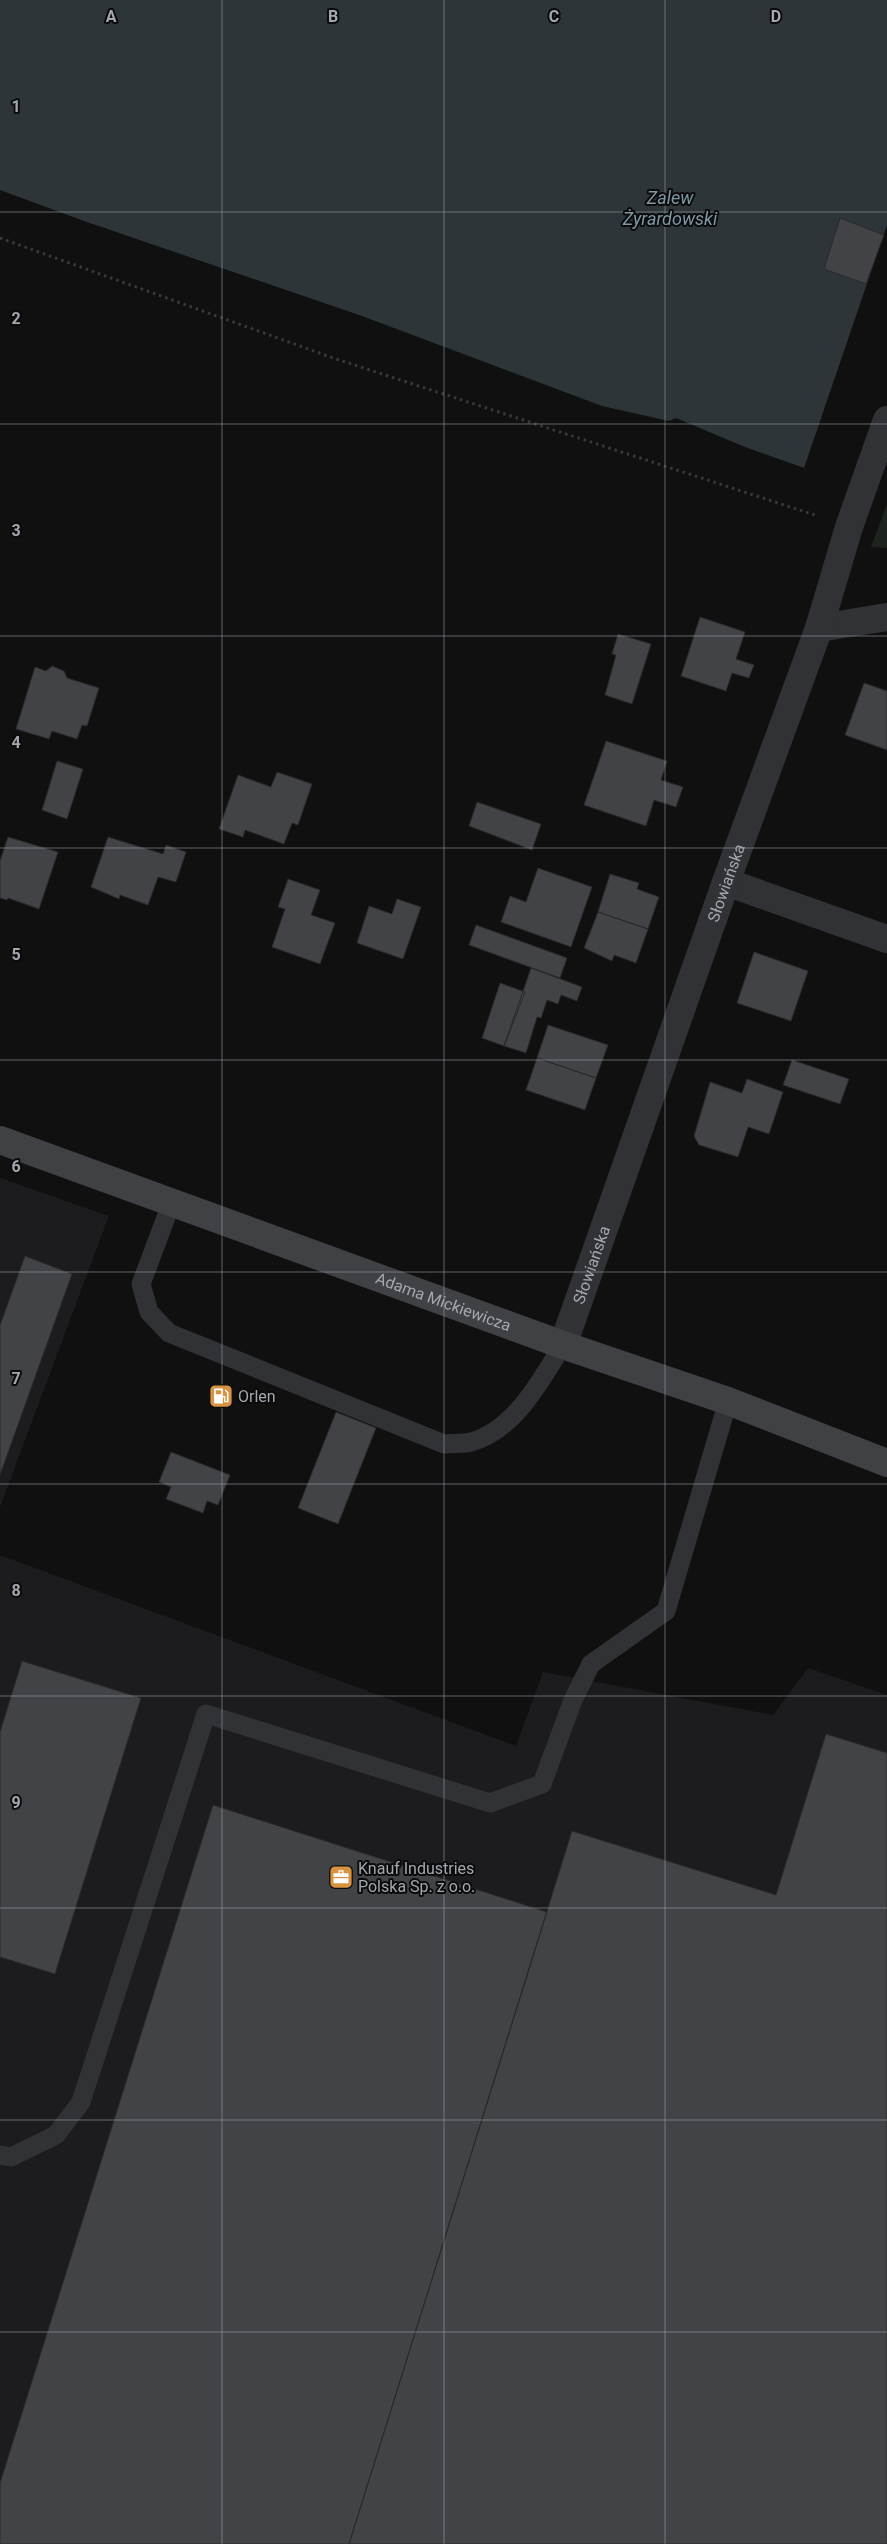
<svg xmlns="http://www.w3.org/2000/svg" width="887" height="2544" font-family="Roboto,sans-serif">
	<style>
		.built { fill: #1c1c1e }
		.green { fill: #1d231d }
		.water { fill: #2d3539 }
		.building { fill: #424346; stroke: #2a2a2c }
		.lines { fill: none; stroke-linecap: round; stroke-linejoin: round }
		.path { stroke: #37393c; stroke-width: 3; stroke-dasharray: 2.5 4; stroke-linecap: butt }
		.lane { stroke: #313235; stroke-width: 19 }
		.street { stroke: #313235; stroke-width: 28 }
		.secondary { stroke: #3f4145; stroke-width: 28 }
		.grid { fill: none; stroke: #a3a8b0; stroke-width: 1; stroke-opacity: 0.55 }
		.labels { text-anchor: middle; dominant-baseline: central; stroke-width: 4; stroke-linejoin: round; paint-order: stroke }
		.street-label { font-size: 16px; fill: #a3a8b0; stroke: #0b0b0c }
		.poi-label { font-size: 16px; fill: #a3a8b0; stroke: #0b0b0c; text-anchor: start }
		.water-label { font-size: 18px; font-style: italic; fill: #7d99a7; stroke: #0b0b0c }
		.grid-label { font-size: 16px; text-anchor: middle; font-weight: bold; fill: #a3a8b0; stroke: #0b0b0c; stroke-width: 4; stroke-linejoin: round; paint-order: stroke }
	</style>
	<rect width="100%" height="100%" fill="#101011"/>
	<path class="built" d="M0 1178 109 1216 0 1507Z
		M0 1555 516 1746 543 1672 773 1715 808 1668 887 1695V2544H0Z"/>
	<path class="green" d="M887 504V548L871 547Z"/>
	<path class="water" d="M0 0H887V225L804 468 745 447 676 418 669 421 602 406 362 316 84 221 0 190Z"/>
	<path class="building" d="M840 218 884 235 866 284 824 269Z
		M700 617 745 632 736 659 754 665 749 678 732 673 726 691 681 676Z
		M618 634 651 644 632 704 605 695 616 655 612 654Z
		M52 666 64 671 67 678 99 688 87 726 82 725 77 739 52 731 49 739 16 729 35 667 46 671Z
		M864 683 887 691V750L845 735Z
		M606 741 667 761 661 780 683 787 676 807 654 800 646 826 584 805Z
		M57 761 83 769 67 819 42 810Z
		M277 772 312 784 298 825 292 823 284 844 245 830 243 837 219 829 238 775 271 787Z
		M477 802 541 824 532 850 469 826Z
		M8 837 58 852 39 909 8 898 7 900 0 898V861Z
		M108 837 163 854 166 845 186 852 176 882 158 877 148 905 120 895 119 899 91 887Z
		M538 868 592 887 571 947 501 922 510 896 526 902Z
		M610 874 639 883 637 889 659 897 648 929 598 912Z
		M288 879 320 890 311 915 335 923 320 964 272 947 285 909 278 907Z
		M397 899 421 907 403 959 357 943 369 906 392 914Z
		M598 912 648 929 636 963 614 955 612 961 584 948Z
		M476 925 567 958 560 978 469 945Z
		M754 952 808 971 791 1021 737 1003Z
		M531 968 582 987 577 1001 561 995 558 1004 547 1000 541 1018 537 1017 526 1053 504 1046Z
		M500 983 525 992 504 1046 482 1038Z
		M548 1025 608 1045 596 1078 537 1058Z
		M537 1058 596 1078 585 1110 526 1090Z
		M792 1060 849 1079 840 1104 783 1085Z
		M747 1079 783 1092 769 1134 748 1127 738 1157 699 1145 694 1136 710 1082 742 1093Z
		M25 1256 72 1274 0 1475V1325Z
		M336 1412 376 1428 338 1524 298 1508Z
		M171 1452 230 1475 218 1505 207 1501 203 1513 166 1499 171 1487 159 1482Z
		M22 1661 141 1698 55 1974 0 1957V1732Z
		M826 1734 887 1753V2544H349L572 1831 776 1895Z
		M213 1805 547 1912 349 2544H0V2483Z"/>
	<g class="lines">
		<path class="path" d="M0 238 336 359 818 516"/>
		<path class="lane" d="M171 1204 141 1284 149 1312 169 1333 444 1444C452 1443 463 1444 471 1442 515 1430 540 1381 563 1345
			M0 2155 11 2157 56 2135 81 2102 206 1714 490 1803 542 1784 573 1700 591 1664 666 1611 728 1401"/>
		<g class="street">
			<path d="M819 628 887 617"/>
			<path d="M726 882 887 939"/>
			<path id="s1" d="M563 1345 726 882 819 628 849 527 887 420"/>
		</g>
		<path class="secondary" id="s2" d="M0 1140 563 1345 728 1401 887 1463"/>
	</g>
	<path class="grid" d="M222 0V2544M444 0V2544M665 0V2544M0 212H887M0 424H887M0 636H887M0 848H887M0 1060H887M0 1272H887M0 1484H887M0 1696H887M0 1908H887M0 2120H887M0 2332H887"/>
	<defs>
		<g id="fuel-square" transform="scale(1.25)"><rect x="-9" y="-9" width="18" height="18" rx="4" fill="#d89340" stroke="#0b0b0c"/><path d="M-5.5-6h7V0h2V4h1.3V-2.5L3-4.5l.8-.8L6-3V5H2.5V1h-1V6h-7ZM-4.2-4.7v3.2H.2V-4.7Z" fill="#fff"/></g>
		<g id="office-square" transform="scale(1.25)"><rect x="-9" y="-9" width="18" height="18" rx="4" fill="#d89340" stroke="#0b0b0c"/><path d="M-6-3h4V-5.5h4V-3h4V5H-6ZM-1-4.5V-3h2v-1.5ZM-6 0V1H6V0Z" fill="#fff"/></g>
	</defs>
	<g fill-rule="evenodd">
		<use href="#fuel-square" x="221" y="1396"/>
		<use href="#office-square" x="341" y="1877"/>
	</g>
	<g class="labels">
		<g class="street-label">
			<text stroke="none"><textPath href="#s1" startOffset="490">Słowiańska</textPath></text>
			<text stroke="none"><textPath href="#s1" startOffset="85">Słowiańska</textPath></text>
			<text stroke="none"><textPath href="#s2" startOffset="472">Adama Mickiewicza</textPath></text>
		</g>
		<g class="poi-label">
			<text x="238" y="1396">Orlen</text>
			<text x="358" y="1868">Knauf Industries<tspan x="358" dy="18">Polska Sp. z o.o.</tspan></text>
		</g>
		<g class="water-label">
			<text x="670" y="197">Zalew<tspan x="670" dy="21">Żyrardowski</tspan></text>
		</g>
	</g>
	<g class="grid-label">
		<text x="111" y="22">A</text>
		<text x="333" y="22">B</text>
		<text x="554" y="22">C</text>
		<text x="776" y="22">D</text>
		<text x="16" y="112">1</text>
		<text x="16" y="324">2</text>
		<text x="16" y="536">3</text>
		<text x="16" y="748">4</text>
		<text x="16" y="960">5</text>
		<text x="16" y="1172">6</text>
		<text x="16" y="1384">7</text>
		<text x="16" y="1596">8</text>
		<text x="16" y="1808">9</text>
	</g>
</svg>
